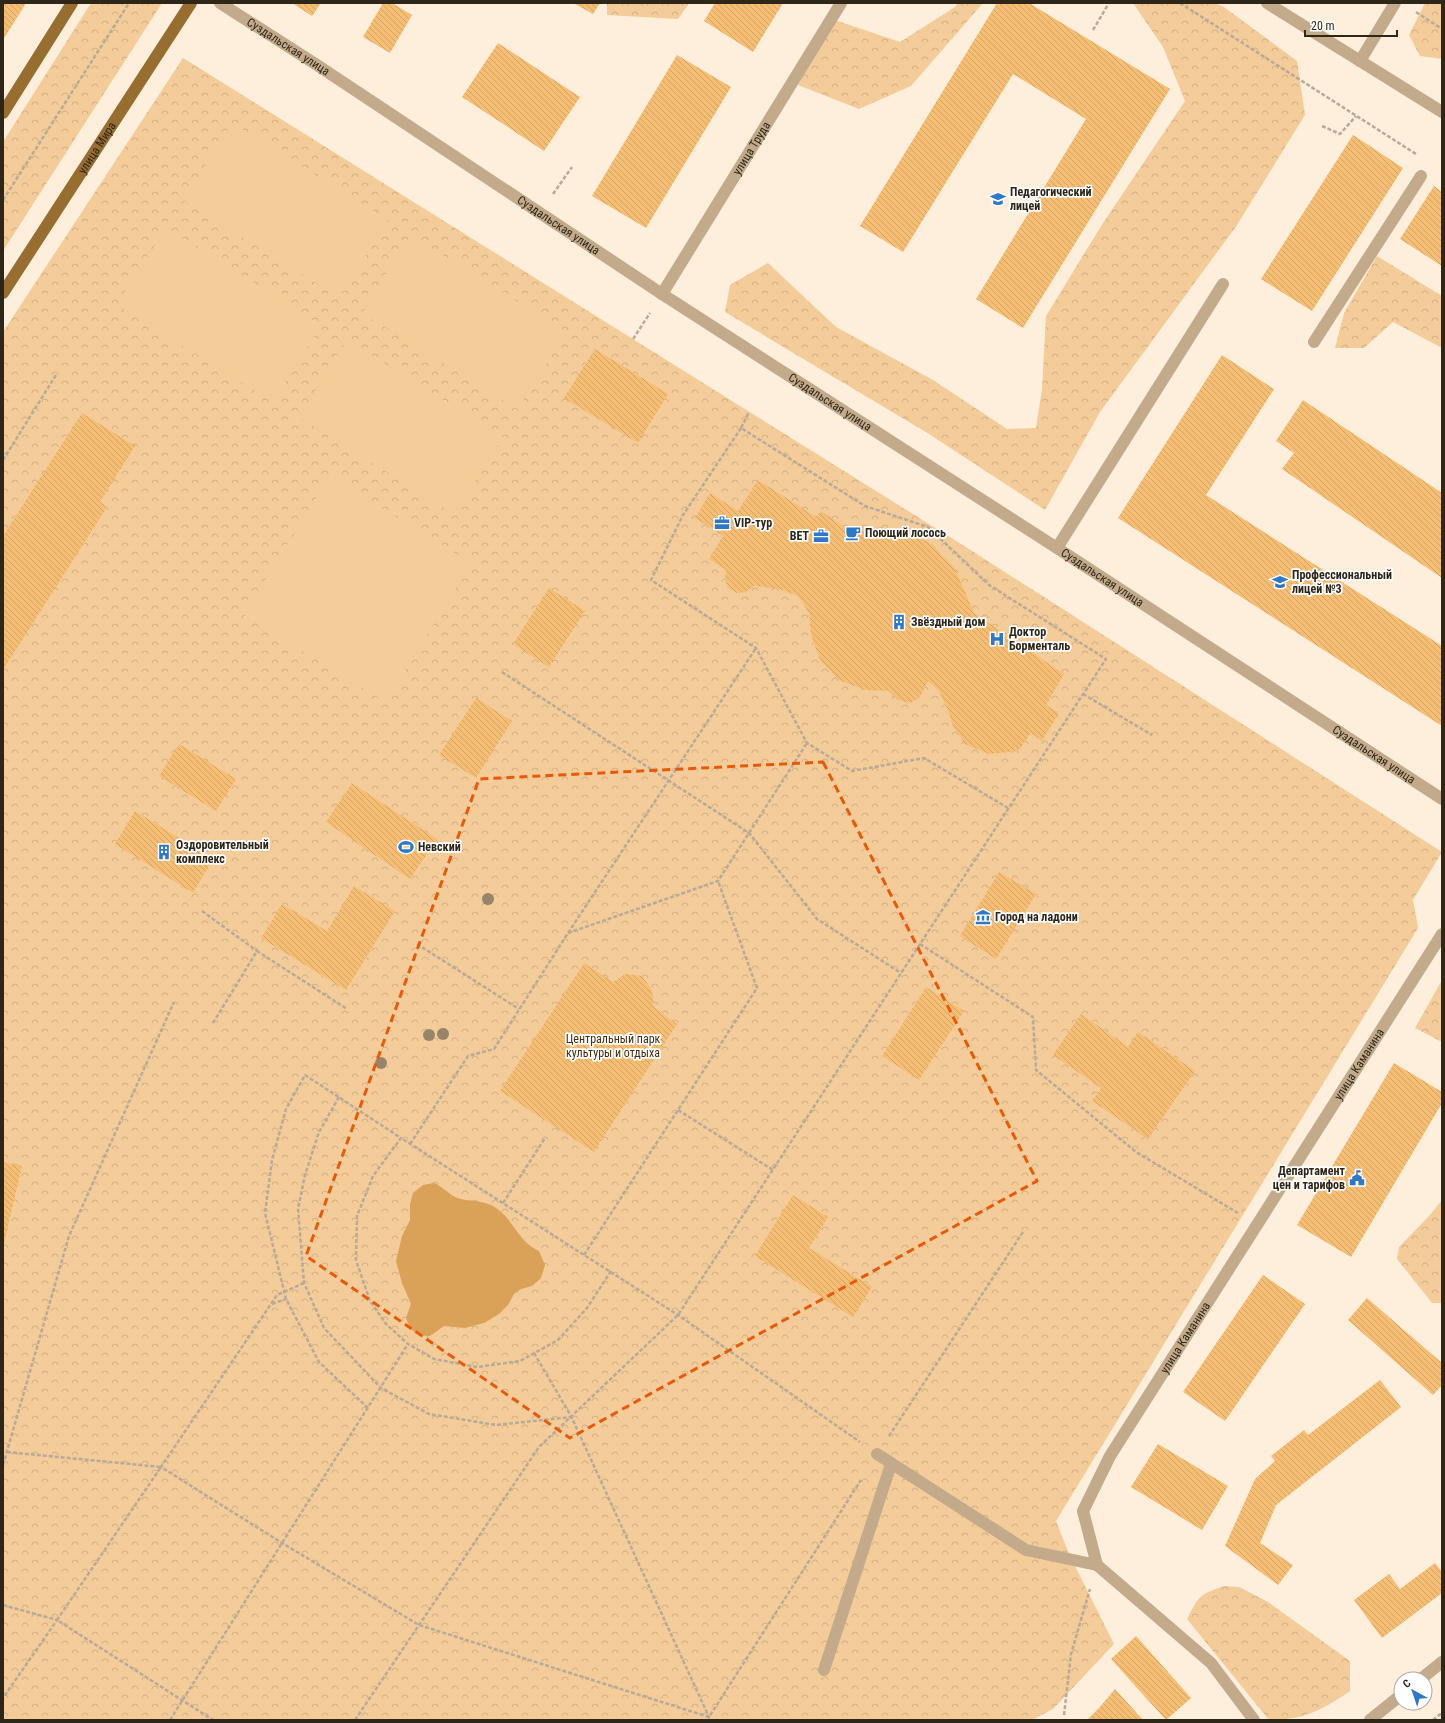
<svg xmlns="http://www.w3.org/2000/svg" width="1445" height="1723" font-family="'Roboto Condensed',sans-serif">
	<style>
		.forest { fill: url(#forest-crowns) }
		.pitch { fill: #f4cc99 }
		.water { fill: #d9a258 }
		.building { fill: url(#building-back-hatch) }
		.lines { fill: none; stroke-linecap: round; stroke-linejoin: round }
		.path { stroke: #b8aa9a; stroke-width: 2.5; stroke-dasharray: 4 2; stroke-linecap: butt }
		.service { stroke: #c2aa8b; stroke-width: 12 }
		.minor { stroke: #c2aa8b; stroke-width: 12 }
		.primary { stroke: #986d30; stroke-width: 12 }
		.tree { fill: #97846a }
		.marked { fill: none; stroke: #e8590c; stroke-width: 3; stroke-dasharray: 8 5; stroke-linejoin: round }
		.labels { text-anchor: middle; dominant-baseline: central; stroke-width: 3.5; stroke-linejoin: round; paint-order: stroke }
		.street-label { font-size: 12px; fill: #2f261a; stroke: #fff }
		.poi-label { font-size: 12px; font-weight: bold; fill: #2f261a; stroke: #fff; text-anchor: start }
		.park-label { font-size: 12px; fill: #432d0c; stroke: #fff }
	</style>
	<defs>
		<pattern id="forest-crowns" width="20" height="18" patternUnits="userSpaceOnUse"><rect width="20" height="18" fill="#f4cc99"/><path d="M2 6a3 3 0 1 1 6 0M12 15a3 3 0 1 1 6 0" fill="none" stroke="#d2af83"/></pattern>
		<pattern id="building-back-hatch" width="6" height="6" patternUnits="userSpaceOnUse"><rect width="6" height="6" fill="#f6be74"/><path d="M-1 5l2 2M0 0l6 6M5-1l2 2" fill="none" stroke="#d3a364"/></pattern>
	</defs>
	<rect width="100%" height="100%" fill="#feeedc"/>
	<path class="forest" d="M91 3H162L3 251V142Z
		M607 3H689L678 19 607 15Z
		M958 3H983L911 86 859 109 798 85 832 19 900 42 955 7Z
		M1133 3H1215L1224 7 1297 61 1305 115 1237 225 1100 412 1045 510 929 434 725 312 730 285 768 263 836 327 933 380 1007 429 1036 428 1042 389 1046 316 1103 223 1185 101 1163 47Z
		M1425 3H1442V59L1420 56 1409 35Z
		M183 58 969 549 1442 852 1413 900 1418 928 1056 1521 1069 1554 1114 1644 1053 1709 1032 1720H3V332Z
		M1377 256 1442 296V348L1393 322 1364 348H1335L1344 313Z
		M1442 980V1042L1415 1028Z
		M1442 1200V1303H1432L1397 1259 1399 1247 1430 1215Z
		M1224 1586 1239 1587 1268 1602 1350 1661V1691C1322 1710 1304 1720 1269 1720L1187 1619C1199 1596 1198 1595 1224 1586Z"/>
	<path class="pitch" d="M232 123 388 220 339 297 184 201Z
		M166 228 321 325 273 402 117 305Z
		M411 235 566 332 518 409 362 313Z
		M347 340 503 437 454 514 299 417Z
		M330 476 471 563 386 702 244 615Z"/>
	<path class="water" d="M434 1183C442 1186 447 1193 455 1197 469 1203 484 1198 499 1210 514 1222 520 1243 539 1251L545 1265 541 1278 532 1286 521 1289 514 1294 508 1305 499 1314 484 1323 465 1328 444 1326 430 1336C415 1335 411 1332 406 1318L411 1304 402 1283 396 1261 402 1236 410 1220V1204L413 1193 423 1185Z"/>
	<path class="building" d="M3 3H26L3 40Z
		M292 3H321L312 16Z
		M383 3H392L412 15 390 53 363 37Z
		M573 3H600L593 14Z
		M715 3H783L753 52 704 21Z
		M997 3H1029L1170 89 1023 328 976 299 1086 119 1013 74 903 252 860 226Z
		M498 43 580 97 544 151 462 97Z
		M677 55 731 87 646 228 592 196Z
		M1353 135 1403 168 1312 311 1261 279Z
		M1434 186 1442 192V266L1400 239Z
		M595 349 668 394 638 443 564 398Z
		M1222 355 1274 389 1206 495 1442 646V726L1118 518Z
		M1303 400 1442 493V578L1282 469 1294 453 1276 441Z
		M82 413 135 446 100 502 107 507 3 670V536Z
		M758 480 816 517 821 511 851 531 881 527 911 534 932 544 955 569 974 613 1064 674 1046 705 1059 713 1042 741 1031 733 1018 751 989 754 965 744 953 726 947 708 939 691 928 681 920 697 910 703 898 700 889 691 865 690 839 680 820 660 811 635 809 613 798 596 779 589 754 586 746 592 737 593 728 588 725 579 726 570 709 559 723 536 695 518 710 493 738 511Z
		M549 588 585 611 549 667 513 644Z
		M476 698 512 721 476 778 439 755Z
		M179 744 236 779 216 811 159 776Z
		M352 783 437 839 410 879 326 822Z
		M135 811 213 859 193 893 115 844Z
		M999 872 1036 894 996 959 960 936Z
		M354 886 395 911 346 990 261 938 282 904 327 931Z
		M584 963 613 982 626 974 642 976 652 990 654 1007 677 1024 594 1152 500 1091Z
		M926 987 964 1011 919 1080 882 1056Z
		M1081 1014 1128 1047 1138 1032 1195 1071 1148 1139 1092 1101 1101 1088 1053 1055Z
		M1394 1063 1442 1092V1103L1351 1257 1297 1225Z
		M3 1162 22 1166 4 1243H3Z
		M793 1195 828 1217 809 1248 872 1287 853 1317 755 1256Z
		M1263 1275 1305 1304 1225 1421 1183 1392Z
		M1367 1298 1442 1363V1385L1433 1395 1348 1320Z
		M1380 1380 1401 1407 1276 1505 1260 1543 1293 1565 1278 1585 1225 1546 1255 1479 1275 1461 1271 1456 1304 1430 1308 1435Z
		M1158 1444 1228 1486 1202 1530 1131 1487Z
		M1435 1563 1442 1572V1593L1382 1638 1354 1600 1389 1574 1400 1589Z
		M1136 1636 1191 1698 1166 1720 1111 1659Z
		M1115 1689 1143 1720H1087L1100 1707Z"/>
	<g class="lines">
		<path class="path" d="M1180 3 1416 154
			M1416 12 1442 29
			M1093 30 1109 3
			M1322 126 1340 134 1356 116
			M553 194 572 167
			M3 200 129 3
			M633 339 650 313
			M741 428 683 515 651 580 756 648 807 743 852 771 924 758 1008 808
			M3 460 56 375
			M502 672 749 833 817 919 901 973
			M1083 694 1152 735
			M202 911 257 951
			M568 933 718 881 807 743
			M417 944 519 1009
			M920 944 1033 1017 1036 1070 1136 1152 1238 1213
			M213 1023 257 951 347 1009
			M339 1097 319 1132 305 1175 298 1209 304 1283 324 1328 381 1388 429 1414 496 1425 571 1417
			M678 1110 773 1170
			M410 1144 468 1056 494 1049 568 933 756 648
			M503 1203 545 1138
			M584 1255 757 988 718 881
			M611 1271 587 1308 558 1340 520 1361 477 1367 434 1359 408 1344 386 1324 370 1301 356 1260 357 1216 373 1176 401 1138 678 1315 860 1442
			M304 1283 277 1295 161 1467 282 1543 419 1625 709 1717 861 1480
			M272 1304 286 1299
			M534 1353 571 1416 709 1717 706 1720
			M368 1408 319 1362 286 1299 265 1213 272 1160 286 1109 305 1075 401 1138
			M889 1436 1023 1232
			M7 1452 161 1467 57 1620 213 1720
			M3 1465 69 1236 174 1002
			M3 1605 57 1620 3 1698
			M1064 1715 1071 1654 1090 1589
			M170 1720 408 1344
			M355 1720 539 1447 678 1315 1106 659 989 585 928 527 865 506 741 428 749 412
			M1433 1720 1442 1713"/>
		<path class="service" d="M1360 61 1395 3
			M1314 342 1421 176
			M1057 548 1223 284
			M877 1454 1026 1550 1097 1565
			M824 1670 891 1464"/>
		<g class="minor">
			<path id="s1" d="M220 3 317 65 662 294 1057 548 1442 799"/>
			<path d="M1267 3 1442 112"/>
			<path id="s2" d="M662 294 841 3"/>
			<path d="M1421 1679 1442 1662"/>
			<path id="s3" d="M1254 1720 1211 1663 1097 1565 1083 1511 1110 1456 1442 934"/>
			<path d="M1370 1720 1401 1695"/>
		</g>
		<g class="primary">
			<path d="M3 113 72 3"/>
			<path id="s4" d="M3 293 191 3"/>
		</g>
	</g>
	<g class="tree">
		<circle cx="488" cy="899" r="6"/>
		<circle cx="443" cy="1034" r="6"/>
		<circle cx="429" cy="1035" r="6"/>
		<circle cx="381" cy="1063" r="6"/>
	</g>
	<path class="marked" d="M823 762 1037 1181 570 1438 306 1256 479 779Z"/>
	<defs>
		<g id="university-bare" transform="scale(1.2)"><path d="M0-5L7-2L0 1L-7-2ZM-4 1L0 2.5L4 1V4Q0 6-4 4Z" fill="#2d78c9" stroke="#fff" stroke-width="2.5" paint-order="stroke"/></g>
		<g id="office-bare" transform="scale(1.2)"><path d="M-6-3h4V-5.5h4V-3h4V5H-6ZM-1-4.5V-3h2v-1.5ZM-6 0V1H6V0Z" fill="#2d78c9" stroke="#fff" stroke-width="2.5" paint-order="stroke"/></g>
		<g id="cafe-bare" transform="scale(1.2)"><path d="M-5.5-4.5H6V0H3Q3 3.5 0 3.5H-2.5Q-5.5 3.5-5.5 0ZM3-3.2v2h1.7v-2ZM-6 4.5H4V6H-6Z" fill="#2d78c9" stroke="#fff" stroke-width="2.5" paint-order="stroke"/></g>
		<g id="building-bare" transform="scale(1.2)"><path d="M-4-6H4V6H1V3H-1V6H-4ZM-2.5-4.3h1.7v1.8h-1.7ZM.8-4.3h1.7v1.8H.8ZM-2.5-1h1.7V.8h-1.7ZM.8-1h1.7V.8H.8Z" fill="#2d78c9" stroke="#fff" stroke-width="2.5" paint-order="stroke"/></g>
		<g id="hospital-bare" transform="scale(1.2)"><path d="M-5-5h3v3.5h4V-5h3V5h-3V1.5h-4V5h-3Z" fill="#2d78c9" stroke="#fff" stroke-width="2.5" paint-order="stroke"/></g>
		<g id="stadium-bare" transform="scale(1.2)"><path d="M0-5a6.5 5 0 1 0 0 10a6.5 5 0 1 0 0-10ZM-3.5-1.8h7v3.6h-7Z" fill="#2d78c9" stroke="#fff" stroke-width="2.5" paint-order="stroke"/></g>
		<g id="museum-bare" transform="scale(1.2)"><path d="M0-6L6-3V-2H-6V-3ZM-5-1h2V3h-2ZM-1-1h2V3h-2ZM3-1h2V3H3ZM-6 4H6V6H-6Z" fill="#2d78c9" stroke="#fff" stroke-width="2.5" paint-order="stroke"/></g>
		<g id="civic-bare" transform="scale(1.2)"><path d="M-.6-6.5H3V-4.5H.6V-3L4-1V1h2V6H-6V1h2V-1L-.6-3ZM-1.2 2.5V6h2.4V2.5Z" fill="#2d78c9" stroke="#fff" stroke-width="2.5" paint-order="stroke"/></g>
	</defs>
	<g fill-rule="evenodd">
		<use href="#university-bare" x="998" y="199"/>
		<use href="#office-bare" x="722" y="523"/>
		<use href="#cafe-bare" x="853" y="533"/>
		<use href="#office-bare" x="821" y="536"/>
		<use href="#university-bare" x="1280" y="582"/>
		<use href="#building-bare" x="899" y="622"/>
		<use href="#hospital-bare" x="997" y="639"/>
		<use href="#stadium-bare" x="406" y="847"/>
		<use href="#building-bare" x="164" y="852"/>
		<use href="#museum-bare" x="983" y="917"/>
		<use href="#civic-bare" x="1357" y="1178"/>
	</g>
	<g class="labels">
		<g class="street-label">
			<text stroke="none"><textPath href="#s1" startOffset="81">Суздальская улица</textPath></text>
			<text stroke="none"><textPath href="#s4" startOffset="173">улица Мира</textPath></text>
			<text stroke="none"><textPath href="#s2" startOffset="171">улица Труда</textPath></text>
			<text stroke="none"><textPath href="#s1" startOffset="405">Суздальская улица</textPath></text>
			<text stroke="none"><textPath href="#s1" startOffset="729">Суздальская улица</textPath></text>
			<text stroke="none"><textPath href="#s1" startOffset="1053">Суздальская улица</textPath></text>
			<text stroke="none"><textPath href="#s1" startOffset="1377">Суздальская улица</textPath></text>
			<text stroke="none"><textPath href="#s3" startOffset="803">улица Каманина</textPath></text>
			<text stroke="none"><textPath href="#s3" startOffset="479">улица Каманина</textPath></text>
		</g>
		<g class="poi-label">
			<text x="1010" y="192">Педагогический<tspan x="1010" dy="14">лицей</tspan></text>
			<text x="734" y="523">VIP-тур</text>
			<text x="865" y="533">Поющий лосось</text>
			<text x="809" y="536" text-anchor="end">BET</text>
			<text x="1292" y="575">Профессиональный<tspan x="1292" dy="14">лицей №3</tspan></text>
			<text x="911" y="622">Звёздный дом</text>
			<text x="1009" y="632">Доктор<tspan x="1009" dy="14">Борменталь</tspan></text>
			<text x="176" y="845">Оздоровительный<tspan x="176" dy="14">комплекс</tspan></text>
			<text x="418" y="847">Невский</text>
			<text x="995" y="917">Город на ладони</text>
			<text x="1345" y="1171" text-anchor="end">Департамент<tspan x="1345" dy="14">цен и тарифов</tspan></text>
		</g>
		<g class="park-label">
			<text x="613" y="1039">Центральный парк<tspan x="613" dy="14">культуры и отдыха</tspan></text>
		</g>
	</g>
	<rect width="1445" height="1723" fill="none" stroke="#2f261a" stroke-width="8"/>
	<g transform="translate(1413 1691) rotate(320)"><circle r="19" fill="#ffffff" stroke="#aca8a3"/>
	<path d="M0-3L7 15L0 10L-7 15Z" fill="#2d78c9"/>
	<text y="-6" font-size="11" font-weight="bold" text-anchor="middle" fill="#2f261a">С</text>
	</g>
	<path d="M1305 30v6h92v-6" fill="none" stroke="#2f261a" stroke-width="2"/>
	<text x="1311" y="30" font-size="12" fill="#2f261a" stroke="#ffffff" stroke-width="3" paint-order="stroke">20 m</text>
</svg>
